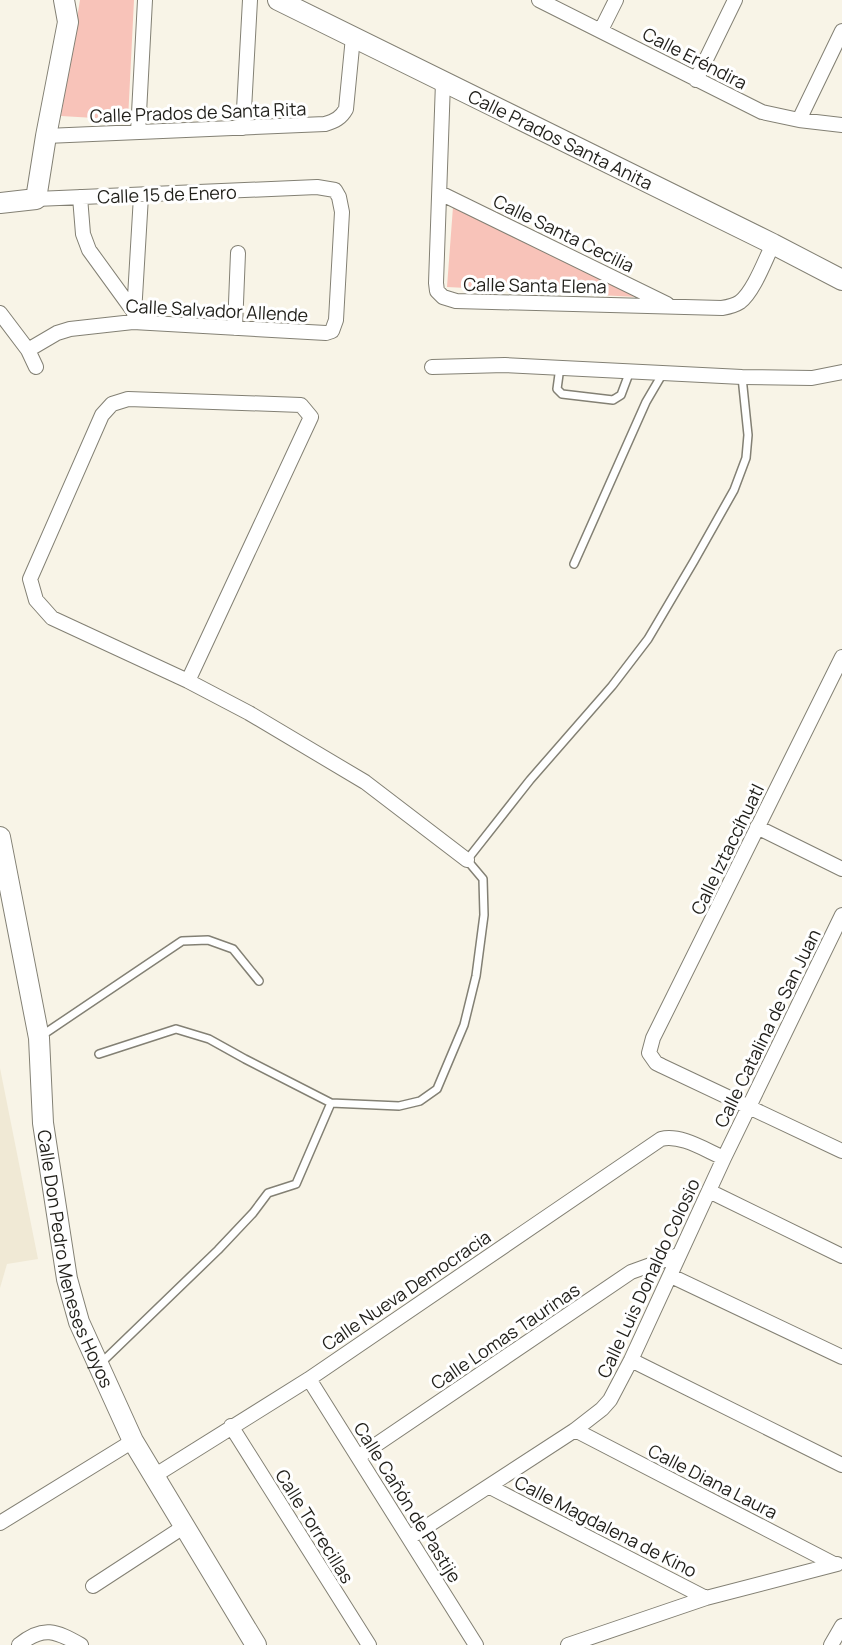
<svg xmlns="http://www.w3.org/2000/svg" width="842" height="1645" font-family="Manrope,sans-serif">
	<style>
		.built { fill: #f0e9d5 }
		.green { fill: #f8c3b9 }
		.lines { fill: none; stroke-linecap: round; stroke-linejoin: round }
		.lane-casing { stroke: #838074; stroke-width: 10 }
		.street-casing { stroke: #838074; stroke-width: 16 }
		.secondary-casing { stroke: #838074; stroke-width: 22 }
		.lane { stroke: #fff; stroke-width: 7 }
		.street { stroke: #fff; stroke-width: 14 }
		.secondary { stroke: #fff; stroke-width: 20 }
		.labels { text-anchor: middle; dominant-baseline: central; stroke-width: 6; stroke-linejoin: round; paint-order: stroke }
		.street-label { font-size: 18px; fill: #201f1a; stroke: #fff }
	</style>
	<rect width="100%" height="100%" fill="#f8f4e7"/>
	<path class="built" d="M0 1068 38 1259 7 1264 0 1288Z"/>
	<path class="green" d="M80 0H134L128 120 61 116Z
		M453 207 637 297 447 287Z"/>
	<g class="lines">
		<g class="lane-casing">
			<path id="lane" d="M560 367 557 389 562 394 613 400 621 395 630 371
				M574 564 646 402 663 373
				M41 1036 182 941 208 940 233 949 259 981
				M99 1054 176 1029 209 1039 245 1059 331 1103
				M101 1363 218 1250 253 1213 268 1193 296 1184 331 1103 399 1106 420 1101 437 1089 464 1025 476 976 484 915 483 879 467 860 530 780 612 686 648 639 694 561 734 490 746 458 748 435 742 377"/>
		</g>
		<g class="street-casing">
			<path id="street" d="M539 0 762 112 799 120 842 125
				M601 30 616 0
				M696 80 735 0
				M443 82 436 283 437 291 443 297 456 301 722 308C728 307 734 306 740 302 754 291 765 260 773 244
				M799 120 842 31
				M243 128 250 0
				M138 132 145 0
				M46 136 325 124C335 121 341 118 346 109L353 37
				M440 193 667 304
				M80 197 83 234 89 250 134 312
				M0 313 28 350 36 367
				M134 314 141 196
				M235 328 238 253
				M28 350 57 333 70 329 133 322 326 333 332 331 336 320 342 212 339 197 335 190 317 187 36 199
				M432 367 505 365 742 377 812 378 842 372
				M842 657 653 1038 649 1053 656 1063 662 1066 842 1151
				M188 681 311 417 301 405 128 399 112 404 102 415 30 579 36 600 52 618 188 681 249 713 365 782 467 860
				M757 827 842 869
				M709 1191 842 1256
				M671 1276 842 1357
				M631 1360 842 1465
				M309 1379 476 1645
				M231 1426 369 1645
				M575 1430 834 1564
				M358 1457 631 1272 678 1255
				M154 1476 309 1379 661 1139C681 1134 705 1150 724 1158
				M490 1487 706 1598
				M0 1523 133 1441
				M409 1538 575 1430 602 1409 610 1400 631 1360 724 1158 842 915
				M93 1586 185 1526
				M19 1645C43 1625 56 1631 81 1645
				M568 1645 706 1598 837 1564
				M831 1645 842 1626"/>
		</g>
		<g class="secondary-casing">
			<g id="secondary">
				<path id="s1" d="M278 0 773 244 842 280"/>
				<path d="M0 203 36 199 46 136 68 22 64 0"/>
				<path id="s2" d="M0 837 39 1038 43 1123 67 1279 79 1322 133 1441 256 1645"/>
			</g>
		</g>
		<use href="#lane" class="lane"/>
		<use href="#street" class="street"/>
		<use href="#secondary" class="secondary"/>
	</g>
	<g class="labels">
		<g class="street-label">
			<text transform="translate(695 58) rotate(27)">Calle Eréndira</text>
			<text transform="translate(198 112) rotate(-2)">Calle Prados de Santa Rita</text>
			<text stroke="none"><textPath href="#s1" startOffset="315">Calle Prados Santa Anita</textPath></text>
			<text transform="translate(167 194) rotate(-2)">Calle 15 de Enero</text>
			<text transform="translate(564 233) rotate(26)">Calle Santa Cecilia</text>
			<text transform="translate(535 285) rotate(1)">Calle Santa Elena</text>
			<text transform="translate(217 310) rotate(3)">Calle Salvador Allende</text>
			<text transform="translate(727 849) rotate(-64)">Calle Iztaccíhuatl</text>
			<text transform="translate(767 1028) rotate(-64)">Calle Catalina de San Juan</text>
			<text stroke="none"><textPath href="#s2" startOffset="430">Calle Don Pedro Meneses Hoyos</textPath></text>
			<text transform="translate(648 1278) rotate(-65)">Calle Luis Donaldo Colosio</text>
			<text transform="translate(406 1290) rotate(-34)">Calle Nueva Democracia</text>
			<text transform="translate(505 1336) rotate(-34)">Calle Lomas Taurinas</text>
			<text transform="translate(713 1481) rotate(27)">Calle Diana Laura</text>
			<text transform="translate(408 1502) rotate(58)">Calle Cañón de Pastije</text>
			<text transform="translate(315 1526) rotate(58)">Calle Torrecillas</text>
			<text transform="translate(606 1526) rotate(27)">Calle Magdalena de Kino</text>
		</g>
	</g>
</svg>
